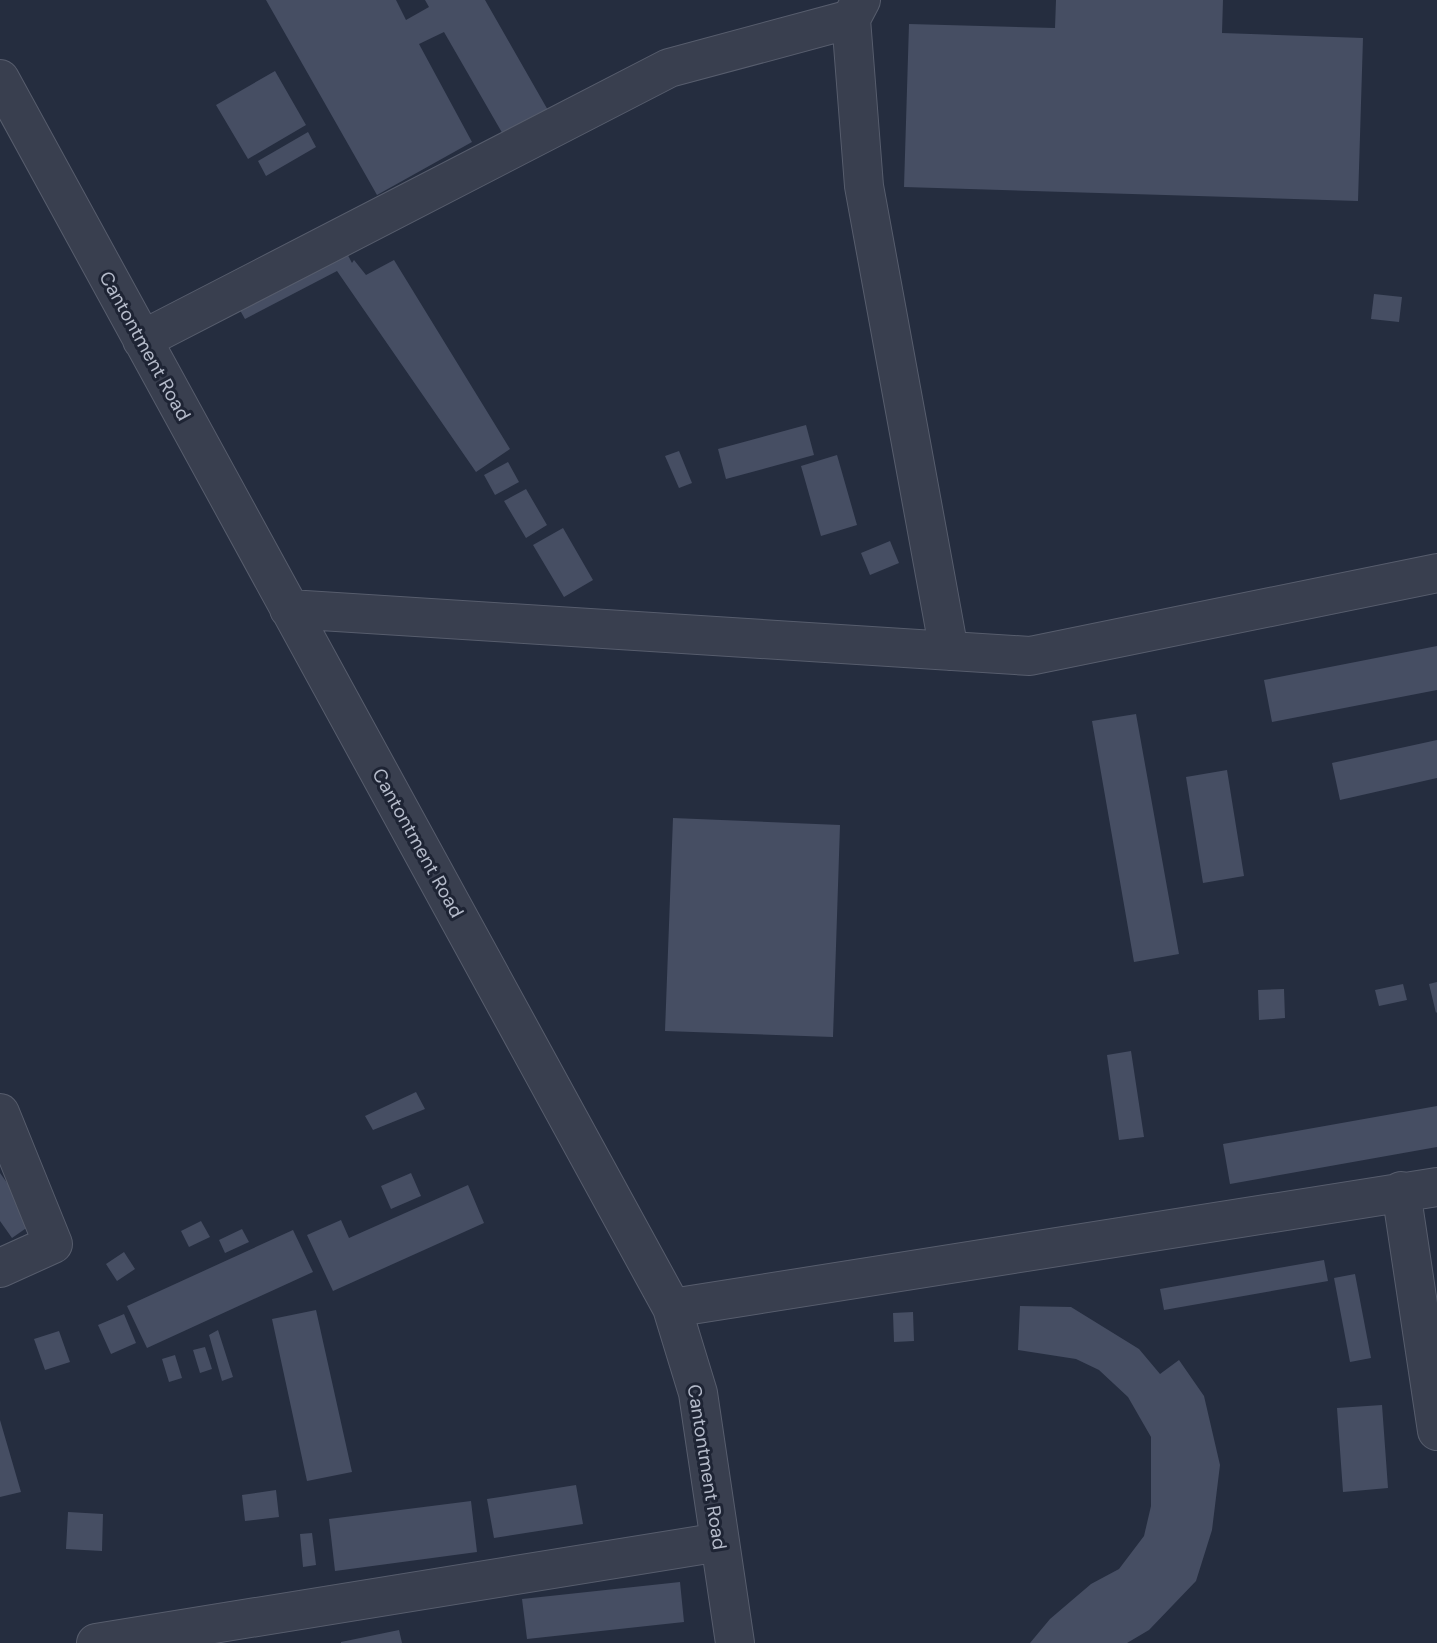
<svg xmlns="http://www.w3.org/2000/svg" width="1437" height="1643" font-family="'DM Sans',sans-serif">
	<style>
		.building { fill: #464e63 }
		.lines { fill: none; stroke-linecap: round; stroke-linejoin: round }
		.minor-casing { stroke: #575d6d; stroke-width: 40 }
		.minor { stroke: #393f4f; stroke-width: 38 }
		.labels { text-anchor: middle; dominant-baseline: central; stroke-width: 6; stroke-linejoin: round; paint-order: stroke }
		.street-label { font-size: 19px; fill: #b5bbca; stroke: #1e2434 }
	</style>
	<rect width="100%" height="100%" fill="#252d3f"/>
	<path class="building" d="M266 0H396L406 20 429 7 425 0H485L553 119 508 143 444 32 419 44 472 142 377 195Z
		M1056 0H1223L1222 33 1363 38 1358 201 904 187 909 24 1055 28Z
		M275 71 306 125 248 159 216 105Z
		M308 132 316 147 266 176 258 161Z
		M341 242 352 263 354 260 366 275 394 260 510 449 476 472 337 271 245 319 233 298Z
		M1374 294 1402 297 1399 322 1371 319Z
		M806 425 814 455 726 479 718 449Z
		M679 451 692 483 679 488 665 456Z
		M837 455 857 525 821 536 801 466Z
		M508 462 519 482 495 495 484 475Z
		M526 489 547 525 526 538 504 501Z
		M563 528 593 580 564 597 533 545Z
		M890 541 899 563 870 575 861 553Z
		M1437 646V690L1272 722 1264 680Z
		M1136 714 1179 954 1134 962 1092 721Z
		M1437 740V778L1340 800 1332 763Z
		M1227 770 1244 876 1203 883 1186 777Z
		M673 818 840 825 833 1037 665 1031Z
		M1437 982V1012L1436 1013 1429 984Z
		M1403 984 1407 1000 1379 1006 1375 990Z
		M1284 989 1285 1018 1259 1020 1258 990Z
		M1131 1051 1144 1137 1119 1140 1107 1055Z
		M416 1092 425 1109 373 1130 365 1116Z
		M1437 1106V1147L1230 1184 1223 1144Z
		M0 1173 35 1222 12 1238 0 1221Z
		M411 1173 421 1196 391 1209 381 1186Z
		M468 1185 484 1223 333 1291 307 1235 341 1220 349 1238Z
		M201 1221 210 1237 189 1247 181 1231Z
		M242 1229 249 1242 225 1253 219 1240Z
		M293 1230 313 1272 147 1348 127 1306Z
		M124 1252 135 1269 117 1281 106 1264Z
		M1324 1260 1328 1281 1164 1310 1160 1289Z
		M1355 1274 1371 1358 1350 1362 1334 1278Z
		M1020 1306 1071 1307 1139 1349 1160 1374 1179 1360 1204 1396 1220 1465 1212 1530 1196 1581 1149 1630 1127 1643H1030L1050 1619 1091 1584 1119 1569 1144 1536 1151 1506V1437L1128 1397 1099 1370 1076 1359 1018 1350Z
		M316 1310 352 1472 307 1481 272 1319Z
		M913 1312 914 1341 894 1342 893 1313Z
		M124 1314 136 1343 111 1354 98 1325Z
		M218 1330 233 1377 222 1381 209 1335Z
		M59 1331 70 1362 45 1370 34 1339Z
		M205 1347 212 1369 200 1373 193 1350Z
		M175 1355 182 1378 169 1382 162 1359Z
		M1382 1405 1388 1488 1343 1492 1337 1408Z
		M0 1420 21 1492 0 1497Z
		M576 1485 583 1524 494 1538 487 1499Z
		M276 1490 279 1517 245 1521 242 1495Z
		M471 1501 477 1552 335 1571 329 1519Z
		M68 1512 103 1514 102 1551 66 1549Z
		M312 1533 316 1565 303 1567 300 1534Z
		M680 1582 684 1622 527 1639 522 1599Z
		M399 1630 402 1643H341V1642Z"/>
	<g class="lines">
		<g class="minor-casing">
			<path id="minor" d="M861 0 851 19 864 186 949 651
				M0 79 672 1308 698 1393 735 1643
				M142 340 669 68 851 19
				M289 609 1030 656 1437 573
				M0 1113 53 1244 0 1268
				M1401 1191 1437 1431
				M672 1308 1437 1187
				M96 1643 720 1542"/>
		</g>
		<use href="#minor" class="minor"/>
	</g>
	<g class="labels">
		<g class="street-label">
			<text transform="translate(145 346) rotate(61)">Cantontment Road</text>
			<text transform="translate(418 843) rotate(61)">Cantontment Road</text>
			<text transform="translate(707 1467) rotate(81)">Cantontment Road</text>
		</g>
	</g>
</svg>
